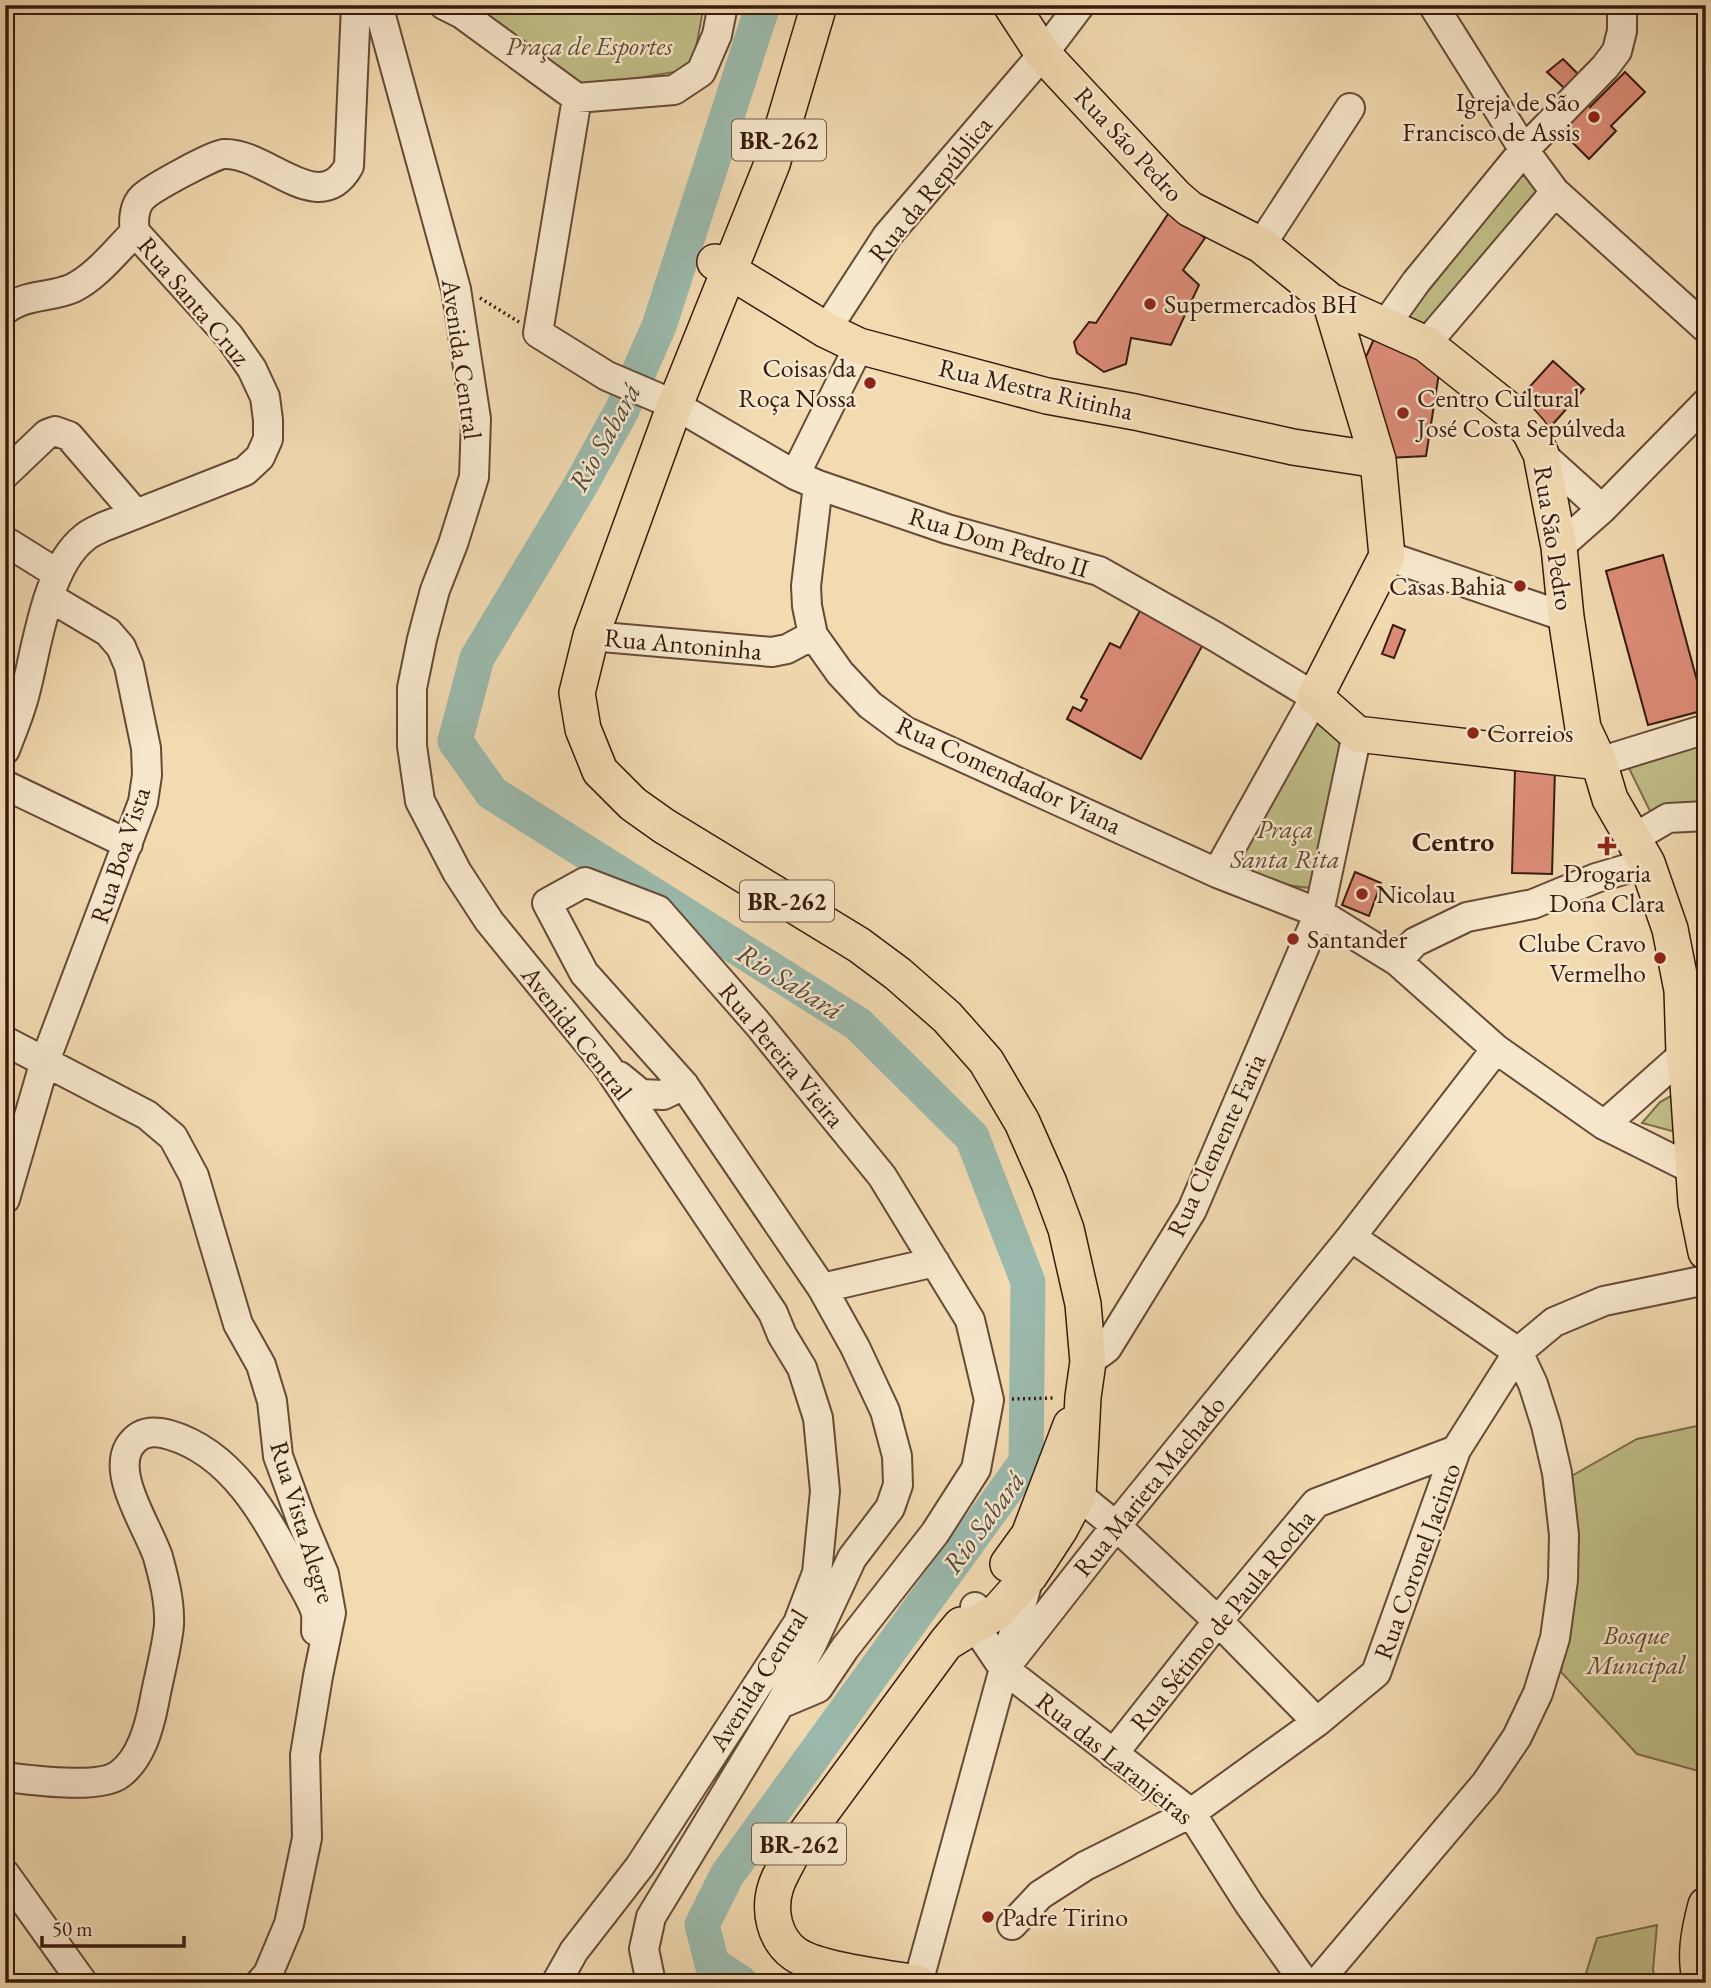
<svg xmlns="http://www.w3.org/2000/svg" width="1711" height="1988" font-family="'EB Garamond',serif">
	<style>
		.green { fill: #c0be87; stroke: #7c6c4b; stroke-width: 2 }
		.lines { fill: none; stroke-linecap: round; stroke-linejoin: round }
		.river { stroke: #9bbaad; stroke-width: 35 }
		.building { fill: #dd8d79; stroke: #371a0f; stroke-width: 2 }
		.minor-casing { stroke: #664a38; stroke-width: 32 }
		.major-casing { stroke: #371a0f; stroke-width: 38 }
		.path { stroke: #371a0f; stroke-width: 3.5; stroke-dasharray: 2 3.5; stroke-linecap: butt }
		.minor { stroke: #f7e7cc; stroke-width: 28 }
		.major { stroke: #f2dab1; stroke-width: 35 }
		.poi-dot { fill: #8f2418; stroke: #f7e7cc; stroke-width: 2.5 }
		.labels { text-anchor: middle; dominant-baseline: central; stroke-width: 5; stroke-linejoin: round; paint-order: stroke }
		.shield { fill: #f7e7cc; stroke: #715848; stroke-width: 2 }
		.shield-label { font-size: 24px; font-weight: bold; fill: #371a0f }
		.park-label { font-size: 26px; font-style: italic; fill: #604b33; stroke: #f7e7cc }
		.poi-label { font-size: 26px; fill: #371a0f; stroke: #f7e7cc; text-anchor: start }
		.street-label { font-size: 26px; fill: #371a0f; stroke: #f7e7cc }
		.water-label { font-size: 28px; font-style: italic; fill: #554a3e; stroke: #f7e7cc }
		.neighbourhood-label { font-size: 28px; font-weight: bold; fill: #371a0f; stroke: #f7e7cc }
	</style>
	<rect width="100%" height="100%" fill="#f2dab1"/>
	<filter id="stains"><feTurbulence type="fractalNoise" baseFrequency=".00286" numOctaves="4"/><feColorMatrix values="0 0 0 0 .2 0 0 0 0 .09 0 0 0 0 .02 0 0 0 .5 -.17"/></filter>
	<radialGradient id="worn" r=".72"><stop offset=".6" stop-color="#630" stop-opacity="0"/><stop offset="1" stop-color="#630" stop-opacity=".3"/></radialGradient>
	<path class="green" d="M456 5H704L692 69 579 88Z
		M1522 163 1549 191 1422 338 1396 317Z
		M1315 723 1346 738 1311 888C1292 887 1268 882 1253 871 1247 866 1242 859 1238 854Z
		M1706 738V808L1650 811 1625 760Z
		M1680 1091 1683 1134 1642 1123 1660 1102Z
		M1706 1424V1773L1637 1754 1561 1672 1578 1574 1568 1478 1637 1439Z
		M1657 1925 1653 1970 1656 1983H1583L1597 1938Z"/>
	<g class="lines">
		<path class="river" d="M741 1983 712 1964 702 1925 727 1875 1026 1462 1028 1282 972 1137 858 1024 492 793 455 741 477 658 579 488 622 410 659 326 763 5"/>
	</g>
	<path class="building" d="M1563 59 1580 76 1564 88 1547 72Z
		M1625 72 1645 92 1611 126 1616 131 1589 159 1557 127 1584 101 1590 107Z
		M1170 211 1205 238 1183 270 1199 285 1171 345 1131 338 1126 364 1104 372 1077 353 1074 342 1089 322 1096 323Z
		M1378 330 1440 367 1426 456 1388 458 1360 370Z
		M1553 361 1584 389 1545 433 1514 404Z
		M1663 555 1705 710 1648 725 1606 571Z
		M1144 603 1207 637 1141 759 1067 719 1073 707 1081 711 1087 700 1081 697 1110 643 1120 648Z
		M1393 625 1405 630 1394 658 1382 654Z
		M1515 769 1555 770 1552 874 1512 873Z
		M1701 840H1706V901H1703Z
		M1355 872 1381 883 1369 916 1342 905Z"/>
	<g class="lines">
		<g class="minor-casing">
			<path id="minor" d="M378 5 456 289 476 419 474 477 453 544 435 590 422 639 412 688V746L420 801 457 872 489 921 607 1066 773 1313 782 1335 802 1368 818 1418 825 1491 817 1573 798 1623 640 1866 574 1951 556 1983
				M444 5 462 14 577 98 674 90 701 72 717 35 723 5
				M1433 5 1524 150 1555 192 1706 328
				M577 98 538 333 607 376 675 405 795 475 818 485 947 529 1099 571 1216 637 1315 697 1217 873
				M1261 245 1350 108
				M5 310C24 294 51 298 73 288 97 276 116 251 135 232
				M1386 324 1416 282 1524 150 1605 67 1617 51 1622 31V5
				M826 330 887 236 1043 54 1080 5
				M1426 344 1555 192
				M1541 454 1602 509
				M5 474 47 434 55 431 69 436 136 514
				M795 475 859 346
				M818 485 806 586 807 606 813 635 840 673 870 705 905 731 1217 873 1319 913 1397 961 1496 1049 1604 1125 1694 1170
				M5 541 58 574
				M1559 547 1602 509 1706 403
				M1387 556 1566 617
				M591 636 772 652 787 649 813 635
				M5 750C12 731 20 713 25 693 37 648 46 568 84 538 89 533 97 530 103 527L245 471 260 457 268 439V420L265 397 252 369 229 336 135 232C133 221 134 205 143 197 152 188 213 155 224 154 267 152 319 220 349 166L356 5
				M1599 762 1706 729
				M5 785 128 844
				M1634 838 1668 818 1706 816
				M1397 961 1415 942 1467 917 1533 904 1596 878 1647 863
				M5 1041 147 1115 173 1137 194 1176 238 1324 261 1365 272 1401 278 1456 301 1519 324 1574 331 1613 318 1676 305 1755 307 1838 289 1924 268 1974 260 1983
				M619 1076 641 1094 663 1095 684 1085
				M1604 1125 1684 1054
				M5 1199 45 1061 143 802 147 775 146 748 129 666 121 647 108 632 49 597
				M822 1288 935 1262
				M1088 1362 1107 1348 1192 1210 1319 913 1357 734
				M1058 1497 1063 1495H1078L1116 1526 1218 1621 1317 1722
				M975 1607V1626L1004 1669 1191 1813 1249 1904 1305 1983
				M1004 1669 1116 1526 1351 1237 1496 1049
				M1113 1754 1218 1621 1316 1503 1456 1450
				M5 1777C31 1780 100 1790 120 1774 141 1758 149 1728 154 1703 158 1680 167 1648 169 1625 170 1602 164 1579 158 1557 149 1529 112 1476 129 1447 139 1431 153 1430 170 1435 231 1453 266 1515 293 1568 300 1581 310 1596 315 1610 317 1616 316 1625 316 1631
				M5 1874 83 1983
				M1012 1925 1040 1895 1085 1866 1191 1813 1317 1722 1376 1673 1456 1450 1518 1352 1554 1322 1604 1301 1706 1280
				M651 1983 644 1949 651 1917 780 1704 811 1646 852 1558 890 1508 898 1485 897 1456 885 1411 855 1347 822 1288 684 1085 584 973 547 903 585 882 658 910 758 1024 882 1176 970 1320 989 1400 976 1469 935 1533 845 1648 818 1688 780 1704
				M918 1983 1029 1577
				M1317 1983 1486 1783 1517 1737 1538 1693 1555 1638 1563 1580 1564 1535 1557 1473 1546 1425 1533 1384 1518 1352 1351 1237"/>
		</g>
		<g class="major-casing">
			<path id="major" d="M819 5 772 164 675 405 591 636 577 693 583 729 600 771 633 804 664 826 859 945 898 974 947 1017 986 1061 1022 1122 1049 1183 1066 1229 1083 1304 1088 1362 1083 1397 1078 1495 1060 1529 1030 1575 998 1611 946 1643
				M1011 5 1043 54 1175 196 1190 209 1261 245 1330 301 1426 344 1515 415 1530 432 1541 454 1559 547 1566 617 1583 728 1599 762 1610 799 1647 863 1670 929 1682 990 1684 1054 1688 1083 1696 1203 1706 1252
				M715 262 826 330 859 346 1047 396 1135 412 1293 447 1378 460
				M1330 301 1378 460 1387 556 1315 697 1357 734 1599 762
				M1008 1564 1029 1535 1071 1425
				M917 1983C888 1978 818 1970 795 1954 774 1939 768 1910 776 1886 780 1874 788 1862 793 1851L946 1643 961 1625
				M1701 1983C1694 1956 1699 1932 1706 1905"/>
		</g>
		<path class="path" d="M480 298 519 322
			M1012 1399 1056 1398"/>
		<use href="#minor" class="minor"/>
		<use href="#major" class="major"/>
	</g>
	<g class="poi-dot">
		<circle cx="1594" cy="117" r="7"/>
		<circle cx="1150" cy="304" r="7"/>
		<circle cx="870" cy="383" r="7"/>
		<circle cx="1403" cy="413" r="7"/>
		<circle cx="1520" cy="586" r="7"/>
		<circle cx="1473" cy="733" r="7"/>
		<path d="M1603.5 835.5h7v7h7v7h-7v7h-7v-7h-7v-7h7z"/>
		<circle cx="1362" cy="894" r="7"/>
		<circle cx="1293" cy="939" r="7"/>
		<circle cx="1660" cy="958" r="7"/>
		<circle cx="988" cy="1917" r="7"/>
	</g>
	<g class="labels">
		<g class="shield">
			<rect x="732" y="119.5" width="94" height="41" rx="5"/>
			<rect x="740" y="880.5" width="94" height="41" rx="5"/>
			<rect x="752" y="1823.5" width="94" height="41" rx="5"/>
		</g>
		<g class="shield-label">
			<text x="779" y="140">BR-262</text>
			<text x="787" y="901">BR-262</text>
			<text x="799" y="1844">BR-262</text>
		</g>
		<g class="park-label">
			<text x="589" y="46">Praça de Esportes</text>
			<text x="1285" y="829">Praça<tspan x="1285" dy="30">Santa Rita</tspan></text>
			<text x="1636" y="1635">Bosque<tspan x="1636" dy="30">Muncipal</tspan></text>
		</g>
		<g class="poi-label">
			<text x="1580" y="102" text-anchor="end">Igreja de São<tspan x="1580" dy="30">Francisco de Assis</tspan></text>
			<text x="1164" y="304">Supermercados BH</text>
			<text x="856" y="368" text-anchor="end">Coisas da<tspan x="856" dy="30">Roça Nossa</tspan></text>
			<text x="1417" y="398">Centro Cultural<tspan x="1417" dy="30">José Costa Sepúlveda</tspan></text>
			<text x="1506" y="586" text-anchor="end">Casas Bahia</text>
			<text x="1487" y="733">Correios</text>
			<text x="1607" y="873" text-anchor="middle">Drogaria<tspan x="1607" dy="30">Dona Clara</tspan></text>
			<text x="1376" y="894">Nicolau</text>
			<text x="1307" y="939">Santander</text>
			<text x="1646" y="943" text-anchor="end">Clube Cravo<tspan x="1646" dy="30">Vermelho</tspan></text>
			<text x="1002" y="1917">Padre Tirino</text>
		</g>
		<g class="street-label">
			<text transform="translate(1129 144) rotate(47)">Rua São Pedro</text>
			<text transform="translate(930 189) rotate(-51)">Rua da República</text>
			<text transform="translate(194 301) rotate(50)">Rua Santa Cruz</text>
			<text transform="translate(462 359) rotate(82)">Avenida Central</text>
			<text transform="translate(1036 389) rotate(13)">Rua Mestra Ritinha</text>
			<text transform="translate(1554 538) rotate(81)">Rua São Pedro</text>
			<text transform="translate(999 542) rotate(17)">Rua Dom Pedro II</text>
			<text transform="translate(683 644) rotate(5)">Rua Antoninha</text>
			<text transform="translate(1009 775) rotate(25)">Rua Comendador Viana</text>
			<text transform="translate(120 855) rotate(-72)">Rua Boa Vista</text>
			<text transform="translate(577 1033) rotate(52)">Avenida Central</text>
			<text transform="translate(782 1055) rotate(50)">Rua Pereira Vieira</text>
			<text transform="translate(1216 1145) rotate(-65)">Rua Clemente Faria</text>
			<text transform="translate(1149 1486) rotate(-51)">Rua Marieta Machado</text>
			<text transform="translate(303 1522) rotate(73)">Rua Vista Alegre</text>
			<text transform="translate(1417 1561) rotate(-70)">Rua Coronel Jacinto</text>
			<text transform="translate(1222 1620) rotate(-51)">Rua Sétimo de Paula Rocha</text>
			<text transform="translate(758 1680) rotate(-58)">Avenida Central</text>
			<text transform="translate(1115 1758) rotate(39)">Rua das Laranjeiras</text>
		</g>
		<g class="water-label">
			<text transform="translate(604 437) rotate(-61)">Rio Sabará</text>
			<text transform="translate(790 981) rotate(32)">Rio Sabará</text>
			<text transform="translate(983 1522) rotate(-54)">Rio Sabará</text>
		</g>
		<g class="neighbourhood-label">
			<text x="1453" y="841">Centro</text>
		</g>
	</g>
	<rect width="1711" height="1988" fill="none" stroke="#f2dab1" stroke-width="28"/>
	<rect x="7" y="7" width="1697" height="1974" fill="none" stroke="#371a0f" stroke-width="3.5"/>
	<rect x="14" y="14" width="1683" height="1960" fill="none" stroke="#371a0f" stroke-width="2"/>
	<path d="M42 1936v10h142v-10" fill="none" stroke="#371a0f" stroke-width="3.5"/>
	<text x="52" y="1936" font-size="21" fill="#371a0f" stroke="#f7e7cc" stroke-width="5" paint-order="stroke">50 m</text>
	<rect width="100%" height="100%" filter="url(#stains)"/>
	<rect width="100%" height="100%" fill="url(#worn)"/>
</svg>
